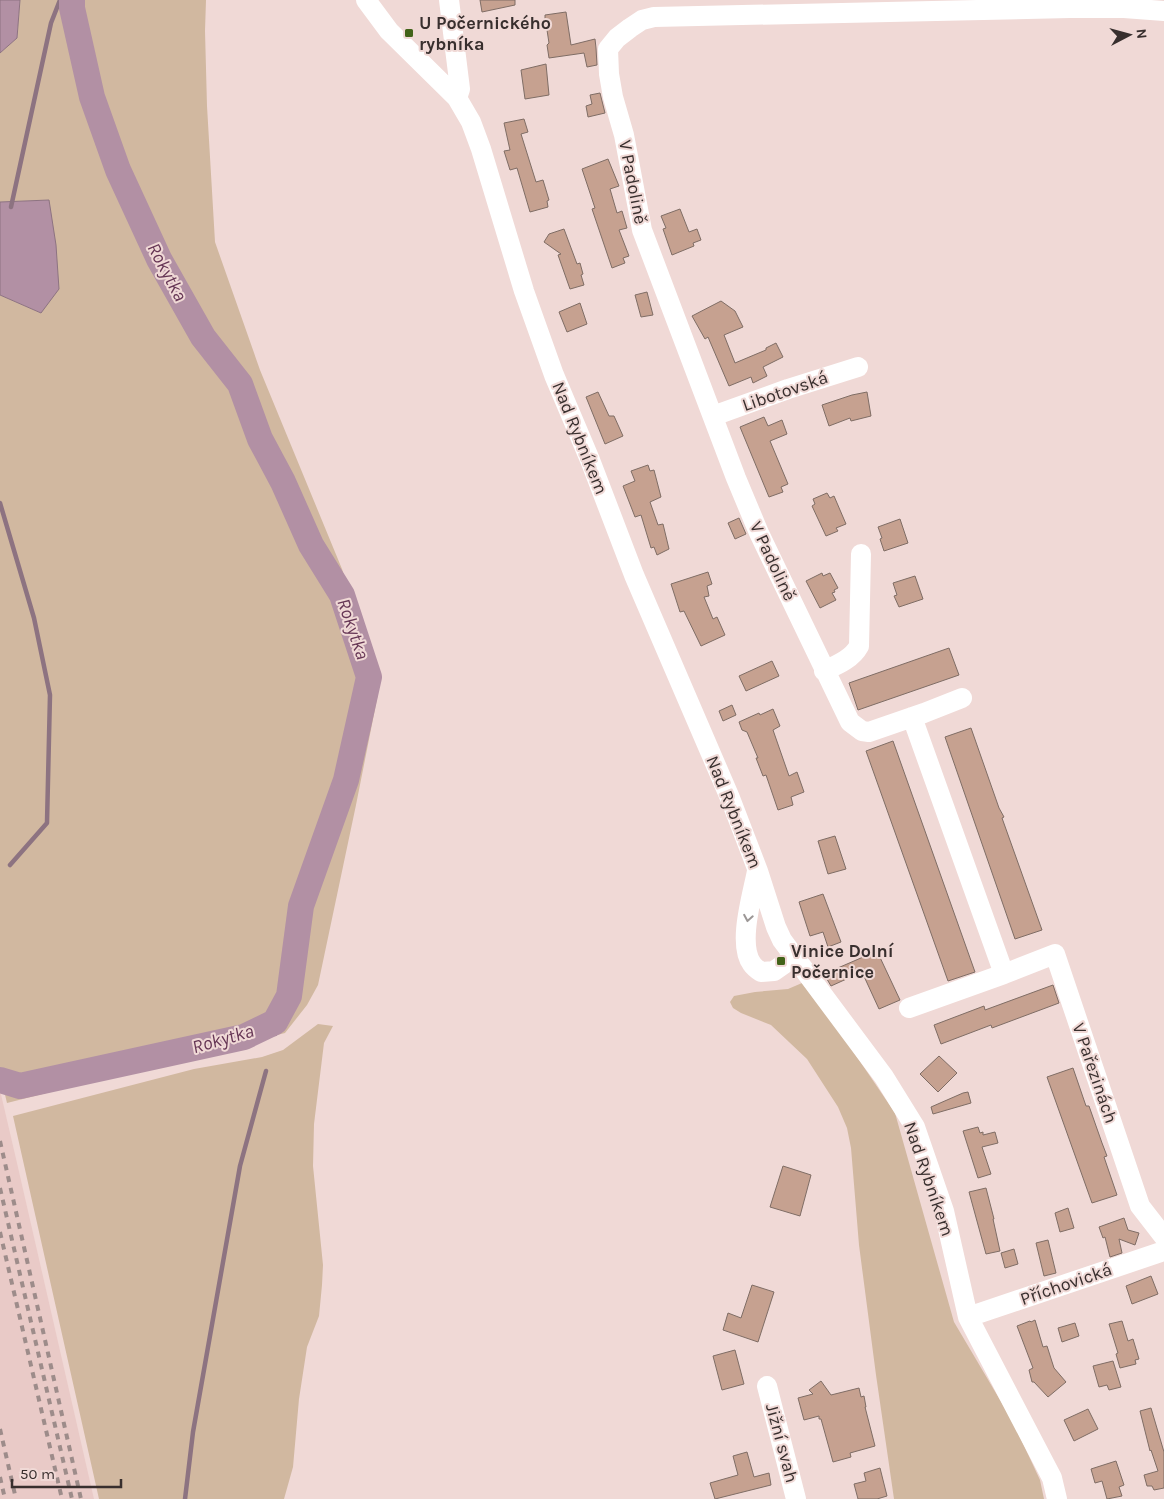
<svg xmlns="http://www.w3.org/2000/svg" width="1164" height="1499" font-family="Karla,sans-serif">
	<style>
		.built { fill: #e9cac7 }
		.green { fill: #d1b8a0 }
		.water { fill: #b290a4; stroke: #8d7381 }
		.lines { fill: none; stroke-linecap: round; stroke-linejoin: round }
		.stream { stroke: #8d7381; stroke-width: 4.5 }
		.river { stroke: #b290a4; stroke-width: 26 }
		.building { fill: #c6a190; stroke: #7f6d65 }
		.minor { stroke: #fff; stroke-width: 20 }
		.rail { stroke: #9d8c8a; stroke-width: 4; stroke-dasharray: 6 6; stroke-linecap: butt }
		.oneway { stroke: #9c9796 }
		.poi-dot { fill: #426319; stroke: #f0d9d6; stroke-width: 2 }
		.labels { text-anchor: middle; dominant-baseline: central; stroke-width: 4; stroke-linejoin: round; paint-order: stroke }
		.poi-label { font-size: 18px; font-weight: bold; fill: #382f2e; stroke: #f0d9d6; text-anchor: start }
		.street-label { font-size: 18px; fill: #382f2e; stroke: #f0d9d6 }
		.water-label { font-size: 19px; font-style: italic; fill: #663655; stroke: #f0d9d6 }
	</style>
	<rect width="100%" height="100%" fill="#f0d9d6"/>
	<path class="built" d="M0 1090 17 1163 94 1499H0Z"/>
	<path class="green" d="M20 0H206L205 31 207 106 215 242 260 370 342 569 376 671 378 694 356 805 318 985 307 1005 285 1033 7 1103 0 1074V295L41 313 49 200 0 202V53L17 38Z
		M802 983 838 1029 895 1113 954 1322 1013 1422 1040 1480 1044 1499H894L876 1375 859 1245 851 1148 847 1128 838 1107 807 1059 771 1025 741 1013 733 1008 730 1002 734 996 755 992 788 989Z
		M318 1024 333 1026 324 1043 314 1124 313 1166 323 1265 322 1285 319 1316 307 1347 299 1399 293 1467 284 1499H99L13 1116 194 1069 262 1057 283 1050Z"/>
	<path class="water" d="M0 0H20L17 38 0 53Z
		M49 200 56 245 59 289 41 313 0 295V202Z"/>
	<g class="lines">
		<path class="stream" d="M11 207 51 23 60 0
			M0 503 34 618 50 695 47 823 10 865
			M275 1022V1034
			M185 1499 193 1432 240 1166 266 1071"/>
		<path class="river" d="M0 1080 20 1086 244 1037 275 1022 289 996 301 906 346 780 369 677 342 595 311 545 283 482 260 439 240 384 203 337 159 259 118 170 92 97 72 8V0"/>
	</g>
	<path class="building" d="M480 0H515V5L482 12Z
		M566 12 571 45 595 39 596 48 597 65 587 67 584 53 549 58 547 45 549 43 547 30 544 28 543 23 545 20V15Z
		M546 64 549 95 525 99 521 70Z
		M600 93 605 113 588 117 586 106 592 104 590 95Z
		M524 119 528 132 521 134 536 182 543 180 549 200 547 201 548 207 530 212 517 168 510 170 504 151 510 150 504 123Z
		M608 159 619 186 610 189 617 213 622 211 627 228 619 230 629 256 623 258 625 263 612 268 592 209 595 208 582 169Z
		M680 209 689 232 697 229 701 240 693 243 694 246 672 255 663 229 666 228 661 216Z
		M564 229 577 264 580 263 583 274 581 275 584 285 570 289 558 255 561 254 544 242 549 234Z
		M647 292 653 315 641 317 635 295Z
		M721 301 735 311 743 327 724 335 735 363 766 350V348L776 343 783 357 763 367 767 376 753 383 751 377 729 386 708 337 705 339 692 316Z
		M580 303 587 324 567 332 559 312Z
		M598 392 609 416H614L623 436 605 444 586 397Z
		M867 392 871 416 851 421 850 418 829 426 822 405 852 395Z
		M764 417 768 426 782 420 787 434 770 441 788 484 781 487 783 492 769 497 740 427Z
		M648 465 650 471 654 470 661 497 650 502 658 525 663 524 669 549 657 555 654 547 651 548 641 515 635 517 623 486 635 481 631 471Z
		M827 493 830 498 834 496 846 524 836 528 838 531 826 536 812 506 815 504 813 499Z
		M739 518 746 534 735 539 728 523Z
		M900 519 908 543 884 551 880 539 882 538 878 527Z
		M708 572 712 584 707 586 709 596 704 597 713 619 717 617 725 635 701 646 684 611 680 612 671 584Z
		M822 573 823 576 830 573 838 588 834 590 835 592 832 593 836 600 820 608 806 581Z
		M915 576 923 599 899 607 894 596 897 595 893 583Z
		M949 648 959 675 858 710 849 683Z
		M772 661 779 676 746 691 739 676Z
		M732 705 736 715 723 721 719 711Z
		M773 709 780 726 773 730 789 776 797 772 804 792 791 797 793 805 778 810 766 775 763 776 756 758H758L747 732 742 730 739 722 759 713 760 715Z
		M971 728 999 808 1004 817 1002 818 1042 930 1015 939 945 737Z
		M893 741 975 972 948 981 866 751Z
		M835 836 846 869 828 874 818 841Z
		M823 894 841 942 828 947 823 932 810 936 799 902Z
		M877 951 900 1000 879 1009 862 972 831 986 824 974Z
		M1053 985 1059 1003 992 1028 991 1025 941 1044 934 1025 984 1006 985 1010Z
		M939 1056 957 1073 938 1092 920 1074Z
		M1073 1068 1086 1106H1089L1102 1143 1107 1156 1104 1157 1117 1195 1092 1203 1047 1077Z
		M968 1092 971 1103 933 1114 931 1107 963 1093Z
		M978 1127 980 1133 983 1132V1135L995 1132 998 1143 982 1147 991 1174 978 1178 963 1131Z
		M783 1166 811 1175 800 1216 770 1207Z
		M986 1188 994 1219H993L1000 1251 986 1254 969 1192Z
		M1068 1208 1074 1228 1060 1232 1055 1213Z
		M1124 1218 1128 1230 1139 1233 1135 1245 1119 1239 1122 1253 1110 1257 1105 1237 1103 1238 1099 1227Z
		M1048 1240 1056 1273 1044 1276 1036 1243Z
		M1014 1249 1018 1264 1005 1268 1001 1253Z
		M1151 1276 1158 1294 1132 1304 1126 1286Z
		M752 1285 774 1292 758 1342 723 1330 728 1313 741 1318Z
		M1035 1320 1043 1347 1047 1346 1054 1368 1066 1382 1048 1397 1034 1382H1032L1029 1370 1033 1368 1017 1326 1030 1321 1031 1322Z
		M1122 1321 1128 1341 1133 1339 1139 1359 1135 1360 1136 1364 1120 1368 1116 1354 1118 1353 1109 1324Z
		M1075 1323 1079 1336 1062 1342 1058 1328Z
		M735 1350 744 1384 722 1390 713 1356Z
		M1113 1361 1121 1387 1109 1390 1107 1385 1099 1387 1093 1366Z
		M821 1381 831 1395 859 1388 861 1397 864 1396 866 1407H865L875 1446 850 1453 851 1457 833 1462 821 1419H819V1416L804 1420 798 1398 813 1394 809 1390Z
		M1151 1408 1164 1452V1488L1154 1490 1152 1486H1147L1144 1475 1158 1471 1151 1450 1150 1451 1140 1411Z
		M1088 1409 1098 1429 1074 1441 1064 1420Z
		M747 1452 754 1477 769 1473 771 1485 715 1499 710 1483 738 1475 733 1456Z
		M1116 1461 1124 1485 1119 1487 1122 1496 1107 1499 1102 1481 1095 1483 1091 1469Z
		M880 1468 887 1496 877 1499H858L854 1484 866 1481 864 1473Z"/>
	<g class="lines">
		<path class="minor" d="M366 0 389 31 457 98 471 122 481 149 524 291 554 375 590 460 634 575 730 798 758 871 776 927 782 940 884 1077 915 1127 944 1211 968 1317 1052 1478 1057 1499
			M449 0 460 89 457 98
			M713 416 788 389 858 367
			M824 671C837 665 852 659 859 646L861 554
			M962 698 924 713 869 732 862 731 850 722 759 533 736 478 642 230 624 135 613 97 609 74 608 49 617 38 630 28 642 20 654 17 1070 8H1124L1164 11
			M912 717 1004 974 1055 954 1140 1206 1164 1237
			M757 871C753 893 737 944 752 964 754 967 758 970 761 972L774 971 794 957
			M909 1008 1004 974
			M968 1317 1164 1251
			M767 1386 796 1499"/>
		<path class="rail" d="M0 1141 81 1499
			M0 1188 72 1499
			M0 1232 62 1499
			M0 1429 16 1499
			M0 1477 5 1499"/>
	</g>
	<defs><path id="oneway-chevron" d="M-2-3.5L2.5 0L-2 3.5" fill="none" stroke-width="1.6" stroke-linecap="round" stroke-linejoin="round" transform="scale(1.25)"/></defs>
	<use class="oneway" href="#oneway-chevron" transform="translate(748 918) rotate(100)"/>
	<g class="poi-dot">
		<rect x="404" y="28" width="10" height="10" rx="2.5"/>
		<rect x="776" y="956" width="10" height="10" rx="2.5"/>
	</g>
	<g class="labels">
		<g class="poi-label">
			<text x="419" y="23">U Počernického<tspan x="419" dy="21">rybníka</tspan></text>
			<text x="791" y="951">Vinice Dolní<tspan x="791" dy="21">Počernice</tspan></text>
		</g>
		<g class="street-label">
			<text transform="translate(633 182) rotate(79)">V Padolině</text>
			<text transform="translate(785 391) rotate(-19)">Libotovská</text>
			<text transform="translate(580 438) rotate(68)">Nad Rybníkem</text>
			<text transform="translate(773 561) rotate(65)">V Padolině</text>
			<text transform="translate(734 812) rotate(68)">Nad Rybníkem</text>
			<text transform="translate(1095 1073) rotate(71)">V Pařezinách</text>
			<text transform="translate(929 1179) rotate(71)">Nad Rybníkem</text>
			<text transform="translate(1066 1284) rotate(-19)">Příchovická</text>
			<text transform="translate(782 1443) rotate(75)">Jižní svah</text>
		</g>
		<g class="water-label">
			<text transform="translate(167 272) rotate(62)">Rokytka</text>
			<text transform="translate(353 629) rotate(71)">Rokytka</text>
			<text transform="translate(223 1039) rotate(-16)">Rokytka</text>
		</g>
	</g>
	<g transform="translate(1129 35) rotate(84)" stroke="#f0d9d6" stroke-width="4" paint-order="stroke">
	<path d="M0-4L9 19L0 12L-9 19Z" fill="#382f2e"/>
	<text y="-8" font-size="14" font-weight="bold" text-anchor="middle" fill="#382f2e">N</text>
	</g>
	<path d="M12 1479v8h109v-8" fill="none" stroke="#382f2e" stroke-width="2.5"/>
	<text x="20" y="1479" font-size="15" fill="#382f2e" stroke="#f0d9d6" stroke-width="4" paint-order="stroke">50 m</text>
</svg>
